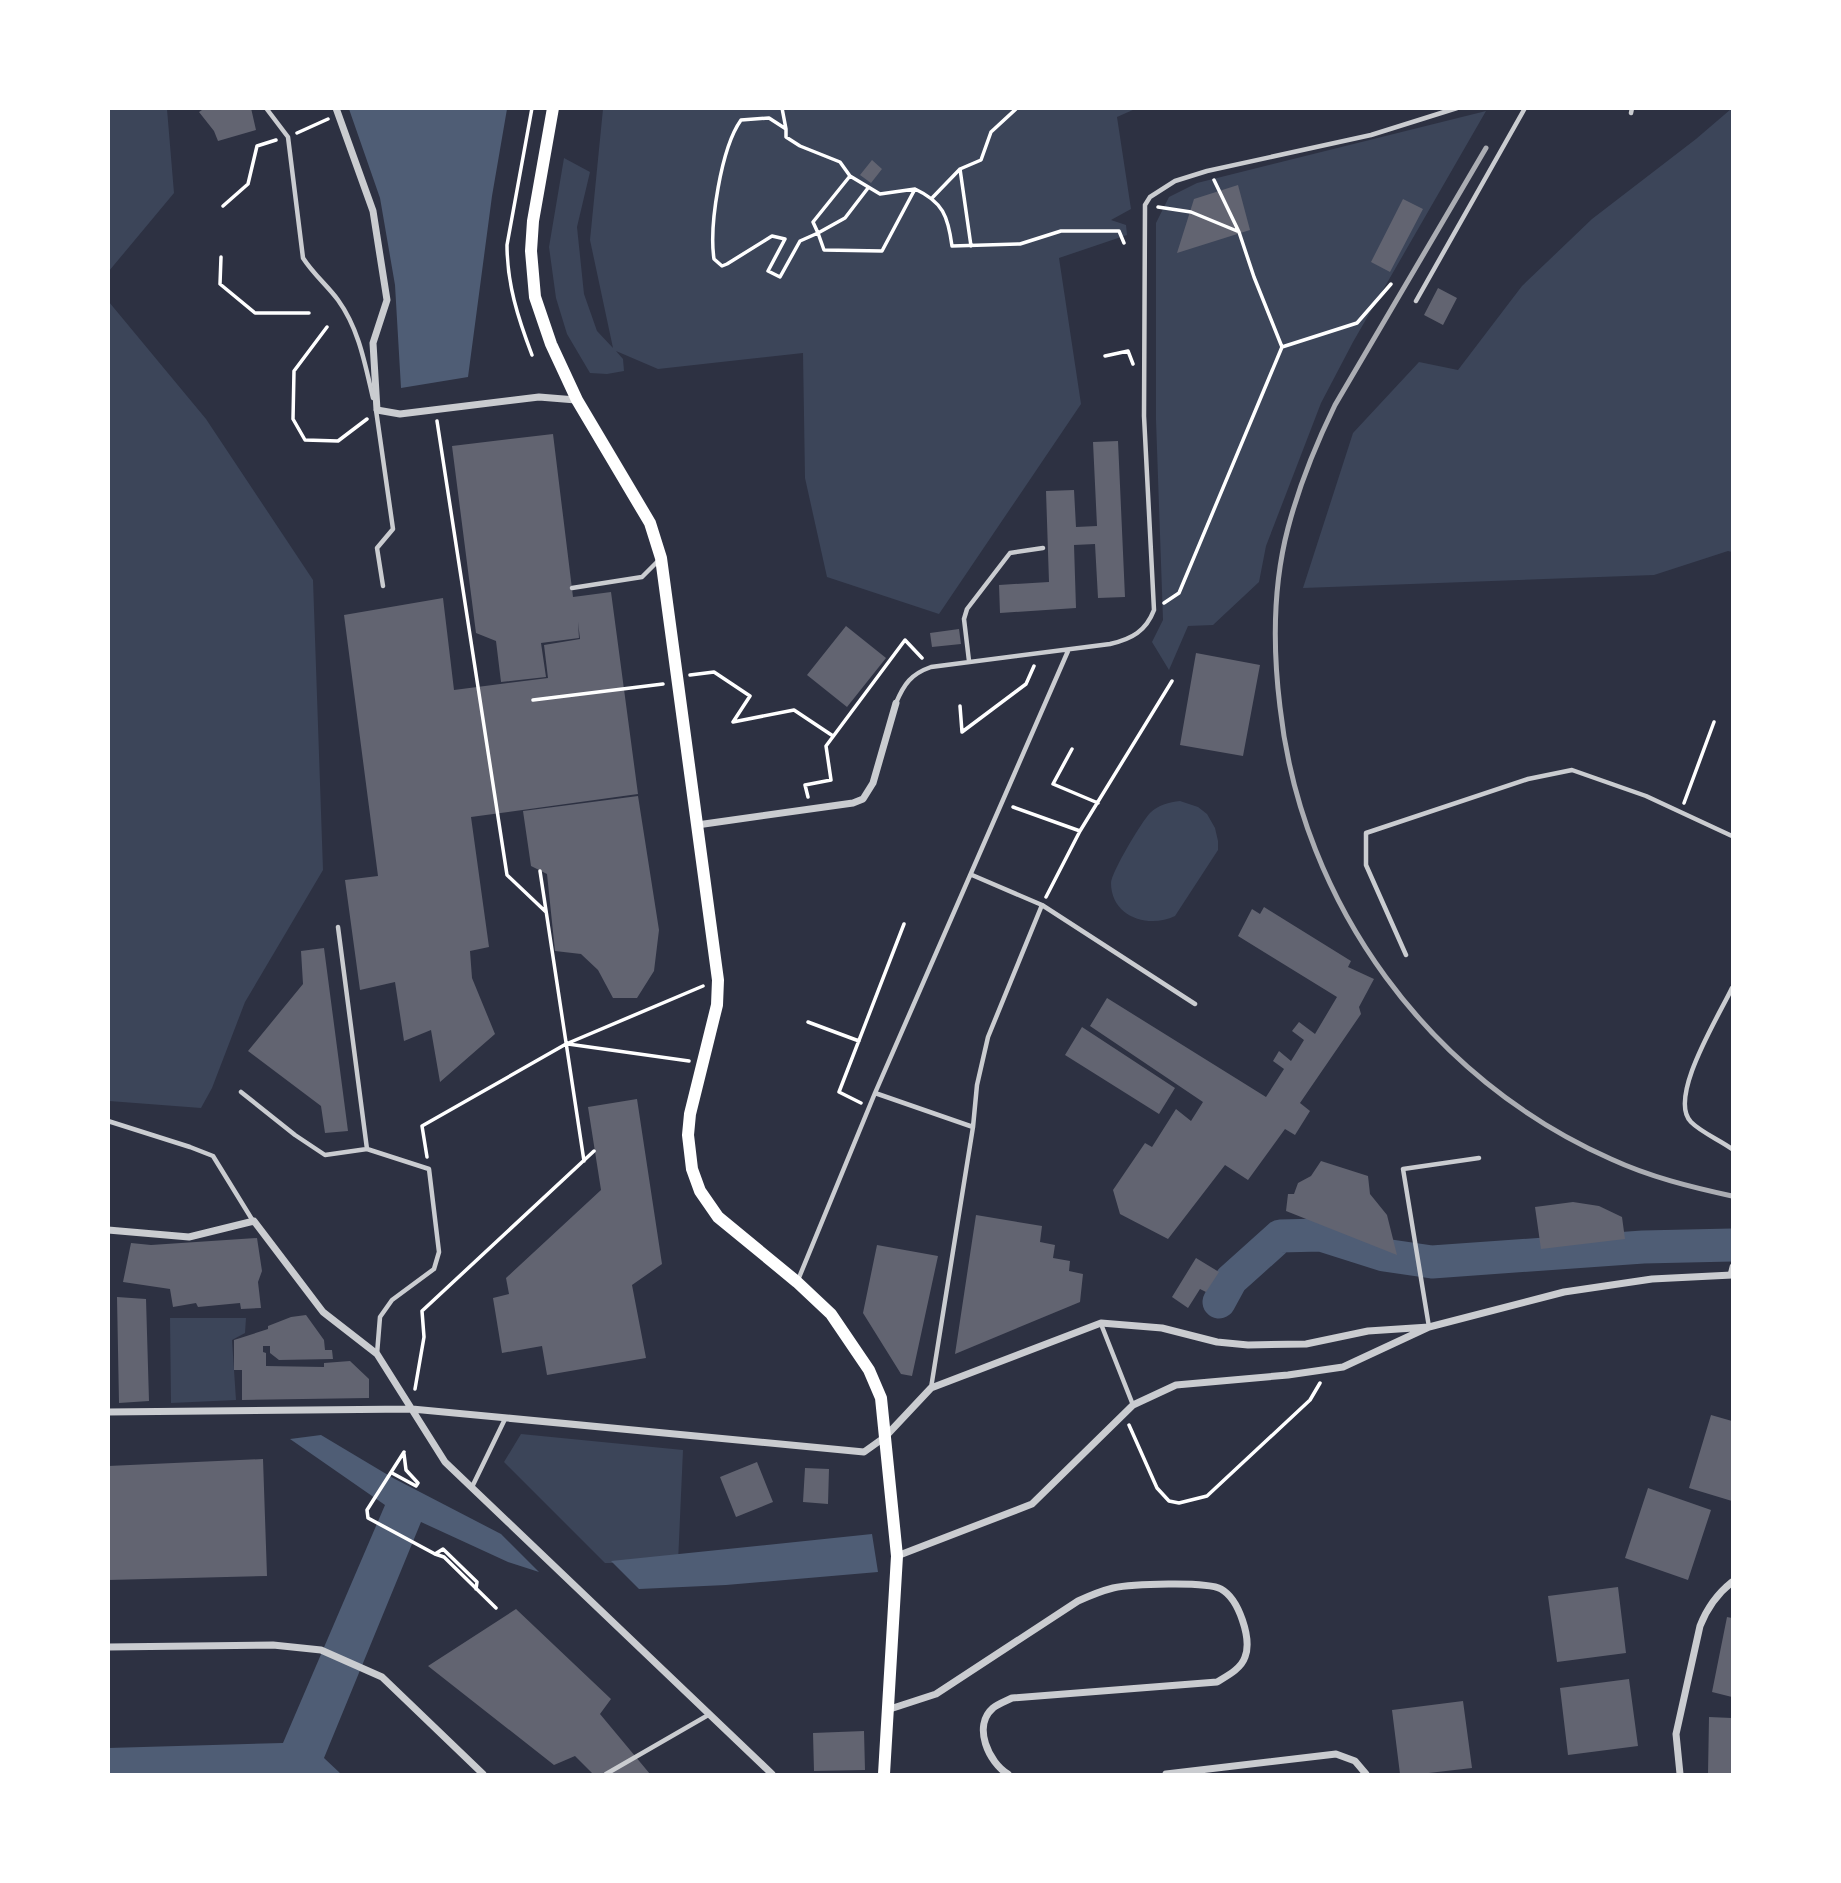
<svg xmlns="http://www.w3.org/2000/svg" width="1841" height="1883" font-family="Karla,sans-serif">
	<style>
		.green { fill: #3c4559 }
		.water { fill: #4f5d75 }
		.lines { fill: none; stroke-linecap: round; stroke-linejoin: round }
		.river { stroke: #4f5d75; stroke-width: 33 }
		.building { fill: #626471 }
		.path { stroke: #fff; stroke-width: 3.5 }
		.service { stroke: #caccd0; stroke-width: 4.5 }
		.minor { stroke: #caccd0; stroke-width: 7 }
		.primary { stroke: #fff; stroke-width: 12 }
		.rail { stroke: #abadb3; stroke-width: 5 }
	</style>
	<rect width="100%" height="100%" fill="#2d3142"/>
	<path class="green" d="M109 108 167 109 174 193 109 271Z
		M603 109H1135L1117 117 1131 209 1111 220 1126 225 1127 235 1059 258 1081 404 939 614 827 577 805 478 803 353 658 369 616 351 623 359 624 371 607 374 590 373 567 334 556 298 549 247 564 158 590 172 577 227 584 294 597 331 613 348 590 240Z
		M1731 109 1732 552 1728 551 1654 575 1303 588 1353 433 1419 362 1458 370 1522 286 1592 219 1696 139Z
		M1486 111 1353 342 1321 403 1266 546 1259 582 1213 625 1188 626 1169 670 1152 642 1163 620 1156 420V223L1169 197 1197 183Z
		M109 302 206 419 313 580 323 870 245 1002 212 1088 201 1108 109 1101Z
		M1180 801 1198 807 1207 814 1215 828 1218 841V850L1175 916C1149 929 1111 917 1111 883 1111 873 1142 821 1150 813 1158 805 1169 802 1180 801Z
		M170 1318H246L245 1333 232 1340 236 1400 171 1403Z
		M521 1434 683 1450 678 1563H605L504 1462Z"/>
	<path class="water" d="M349 109H507L492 196 468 377 401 388 395 285 380 198Z
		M321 1435 393 1478 501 1534 539 1572 508 1562 421 1522 324 1758 341 1774H109L108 1748 283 1743 385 1505 290 1439Z
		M872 1534 878 1572 726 1585 639 1589 611 1561Z"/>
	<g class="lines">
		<path class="river" d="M1219 1302 1231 1280 1280 1236 1321 1235 1384 1255 1432 1262 1643 1247 1732 1245"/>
	</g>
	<path class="building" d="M205 108H251L256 130 218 141 214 131 199 112Z
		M872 160 882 169 871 183 860 175Z
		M1238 185 1250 230 1177 253 1194 199Z
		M1403 199 1423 209 1390 272 1371 262Z
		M1438 288 1457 298 1443 325 1424 315Z
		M553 434 573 597 611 592 638 794 471 817 489 947 470 951 472 978 495 1034 440 1082 431 1030 404 1041 395 982 360 990 345 880 378 876 344 615 443 598 454 690 548 678 544 645 580 639 578 622 579 638 541 643 546 677 501 682 496 641 476 633 452 446Z
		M1118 441 1125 597 1098 598 1095 544 1074 545 1076 608 1000 613 999 585 1049 582 1046 491 1074 490 1076 527 1097 526 1093 442Z
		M846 626 886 658 847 707 807 675Z
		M959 629 961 644 932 647 930 633Z
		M1196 653 1260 665 1243 756 1180 745Z
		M638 796 659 930 654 971 637 998H613L598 970 581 954 555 951 547 874 531 866 523 811Z
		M1264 907 1351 961 1348 967 1374 979 1359 1007 1361 1014 1300 1103 1310 1111 1295 1135 1285 1129 1248 1180 1225 1165 1168 1239 1120 1214 1113 1190 1145 1143 1152 1147 1176 1109 1191 1121 1203 1102 1090 1026 1107 998 1266 1097 1284 1069 1273 1061 1279 1051 1291 1061 1304 1040 1292 1031 1299 1022 1315 1034 1337 997 1238 936 1252 909 1260 914Z
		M324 948 348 1131 325 1133 321 1106 248 1051 303 984 301 951Z
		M1082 1027 1175 1088 1159 1114 1065 1055Z
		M637 1099 662 1264 632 1285 646 1358 547 1375 542 1346 502 1353 493 1298 509 1294 506 1278 601 1190 588 1107Z
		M1321 1161 1368 1176 1370 1194 1387 1215 1397 1255 1286 1211 1288 1194H1294L1298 1183 1311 1176Z
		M1573 1202 1599 1206 1622 1217 1625 1239 1541 1249 1535 1207Z
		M976 1215 1042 1226 1040 1242 1055 1245 1053 1258 1070 1261 1069 1271 1083 1274 1080 1302 955 1354Z
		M257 1238 262 1271 258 1282 261 1308 241 1309 240 1303 198 1307 196 1303 173 1307 170 1289 123 1282 131 1243 151 1245Z
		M877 1245 938 1256 912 1376 901 1374 863 1313Z
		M1196 1258 1219 1272 1206 1292 1200 1289 1188 1308 1172 1297Z
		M117 1297 146 1299 149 1401 119 1403Z
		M306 1315 324 1340 325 1350H332L333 1359 279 1360 270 1353V1346H263V1352L266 1353V1366L324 1367V1363L350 1361 369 1379V1398L242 1400V1370H234V1340L268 1329V1326L291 1317Z
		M1711 1415 1732 1421V1501L1689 1488Z
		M263 1459 267 1576 108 1580V1466Z
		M757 1462 773 1502 736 1517 720 1477Z
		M805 1468 829 1469 828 1504 803 1502Z
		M1648 1488 1711 1510 1688 1580 1625 1558Z
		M1618 1587 1626 1653 1557 1662 1548 1596Z
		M516 1609 611 1699 600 1714 650 1774H593L575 1756 554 1765 428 1666Z
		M1727 1617 1732 1618V1697L1712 1692Z
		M1629 1679 1638 1746 1568 1755 1560 1688Z
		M1463 1701 1472 1768 1420 1774H1400L1392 1710Z
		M1709 1717 1732 1718V1774H1708Z
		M864 1731 865 1770 814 1771 813 1733Z"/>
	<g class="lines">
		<path class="path" d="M782 108 786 129
			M297 133 328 119
			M960 169 971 246
			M850 176 813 222 818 233 845 218 868 188
			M1214 180 1239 232 1254 277 1282 347
			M915 189 880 194 850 176 840 162 800 146 786 137V129L769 118 741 120C721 148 709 226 714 259L722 266 727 264 772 236 785 239 768 271 780 277 800 241 818 233 824 250 882 251 915 189C943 202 948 216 952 246L1020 244 1061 231H1119L1124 243
			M933 197 960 169 981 160 991 132 1017 108
			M223 206 248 184 257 146 276 140
			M1158 207 1191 212 1237 231
			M221 257 220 284 255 313H309
			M327 327 294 371 293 419 305 440 338 441 367 419
			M532 355C518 318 507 284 507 245L532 108
			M1105 356 1128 351 1133 364
			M437 421 507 875 546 912
			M1164 603 1179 593 1282 347 1357 323 1391 284
			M690 675 714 672 750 696 733 722
			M533 700 663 684
			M960 706 962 732 1026 684 1034 666
			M733 722 794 710 833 736
			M1072 749 1053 784 1098 803
			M808 797 805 785 831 780 826 746 905 640 922 658
			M1684 803 1714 722
			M1013 807 1080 831
			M540 871 584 1161
			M1046 897 1080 831 1172 681
			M808 1022 859 1041
			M568 1044 689 1061
			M861 1103 839 1092 904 924
			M427 1157 422 1126 566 1044 703 986
			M415 1389 424 1337 422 1311 594 1151
			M1129 1425 1157 1488 1169 1501 1179 1503 1207 1496 1310 1400 1320 1383
			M404 1452 367 1510 368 1518 435 1554 443 1549 477 1582 476 1589
			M392 1473 416 1486 418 1483 406 1470 404 1454
			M435 1554 444 1557 496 1608"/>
		<path class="service" d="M266 108 288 137 303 258C314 275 327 285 338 300 359 329 365 364 373 398
			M1631 113 1632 108
			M1416 301 1525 108
			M376 410 393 529 377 548 383 586
			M572 588 642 577 658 561
			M969 661 964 619 967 609 1010 553 1043 548
			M896 703C904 684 911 674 931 667L1110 644C1132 639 1146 631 1154 610L1144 416 1145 205 1150 197 1175 181 1207 171 1371 135 1457 108
			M972 875 1042 905 1195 1004
			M338 927 367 1149 429 1169 439 1252 434 1269 392 1300 380 1317 377 1354
			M1406 955 1366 865V833L1528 779 1572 770 1646 796 1732 836
			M1732 988C1720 1014 1667 1098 1691 1122 1702 1133 1720 1140 1732 1149
			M241 1092 295 1135 325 1155 367 1149
			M875 1093 973 1127
			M108 1121 190 1147 213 1156 253 1221
			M1730 1274 1732 1266
			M798 1280 875 1093 1068 651
			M1101 1324 1133 1405
			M1429 1327 1403 1169 1479 1158
			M931 1388 973 1127 977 1085 988 1037 1042 905
			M472 1487 505 1419
			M606 1774 710 1714"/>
		<path class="minor" d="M336 108 373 211 387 300 373 343 377 410 400 414 539 397 576 400
			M697 825 853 803 863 799 873 783 896 703
			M108 1230 189 1237 254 1221 323 1312 377 1354 445 1462 772 1774
			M108 1412 412 1409 864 1452 885 1437 931 1388 1101 1323 1162 1328 1217 1342 1248 1345 1306 1344 1368 1331 1429 1327
			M897 1556 1032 1504 1133 1405 1176 1385 1288 1375 1343 1367 1429 1327 1564 1292 1652 1279 1732 1275
			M108 1647 273 1645 321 1650 382 1677 483 1774
			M890 1709 936 1694 1078 1601C1089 1596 1101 1591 1113 1588 1131 1584 1207 1581 1221 1589 1239 1599 1252 1639 1245 1657 1241 1669 1227 1676 1217 1682L1012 1698C1006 1701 998 1704 993 1708 972 1726 989 1763 1008 1774
			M1166 1774 1336 1754 1355 1761 1366 1774
			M1680 1774 1676 1734 1700 1626C1707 1608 1717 1594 1732 1582"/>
		<path class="primary" d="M553 108 533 221 531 251 535 297 551 344 577 400 650 523 661 558 718 980 717 1005 690 1114 688 1135 692 1169 700 1191 718 1217 797 1282 831 1314 869 1370 881 1398 897 1556 884 1774"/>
		<path class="rail" d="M1486 148 1335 405C1316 444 1299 486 1288 528 1273 585 1273 650 1280 707 1302 905 1430 1079 1611 1159 1650 1177 1691 1187 1732 1196"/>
	</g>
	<rect width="1841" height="1883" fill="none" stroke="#ffffff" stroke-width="220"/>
</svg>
